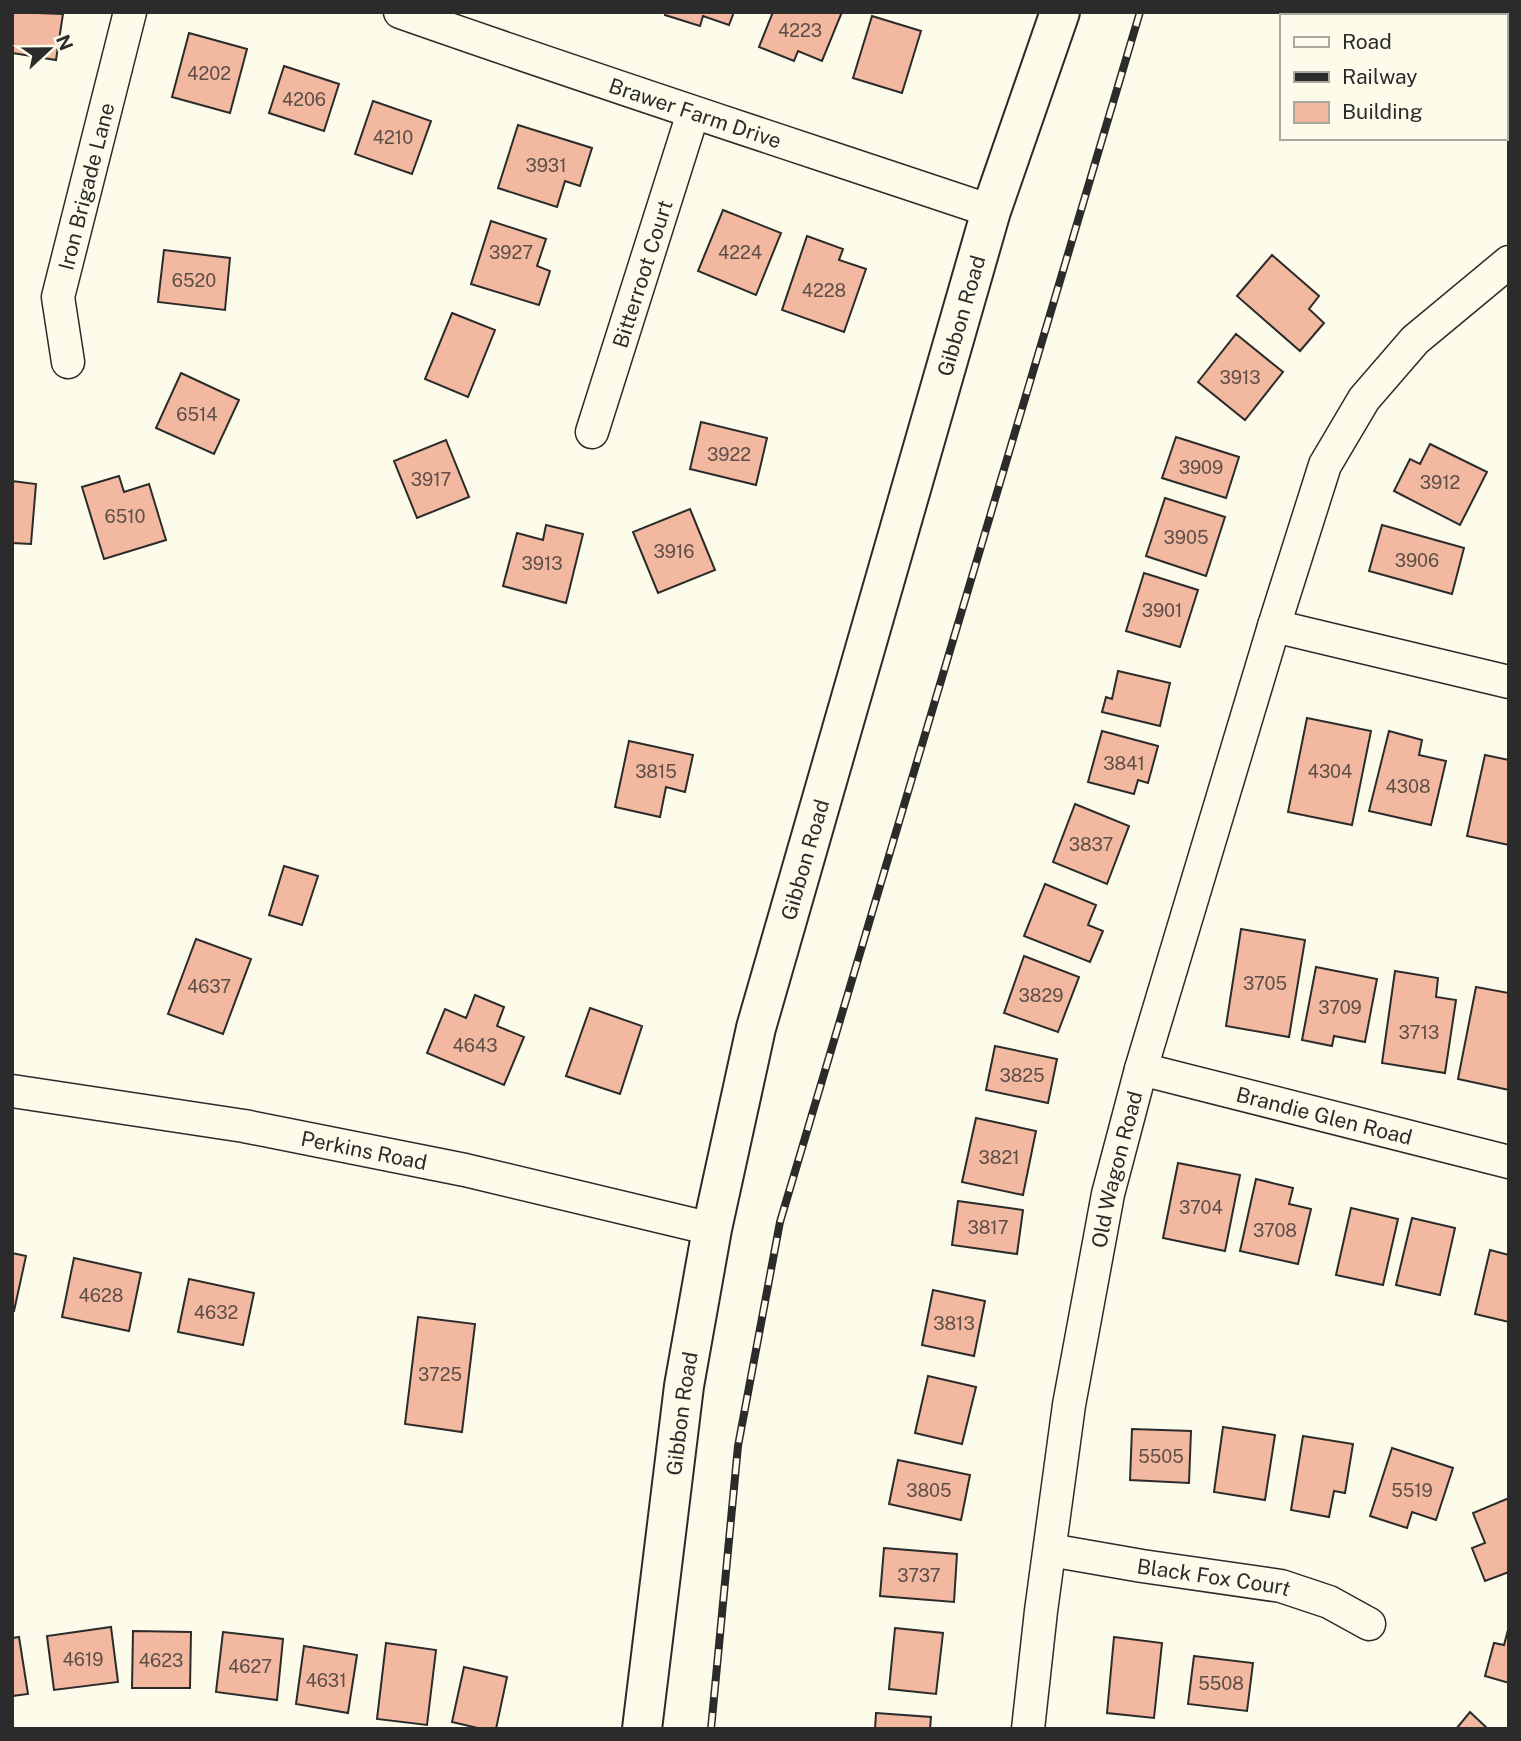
<svg xmlns="http://www.w3.org/2000/svg" width="1521" height="1741" font-family="'Public Sans',sans-serif">
	<style>
		.building { fill: #f2b8a0; stroke: #2b2b2b; stroke-width: 2 }
		.lines { fill: none; stroke-linecap: round; stroke-linejoin: round }
		.street-casing { stroke: #2b2b2b; stroke-width: 35 }
		.secondary-casing { stroke: #2b2b2b; stroke-width: 42 }
		.street { stroke: #fdfbea; stroke-width: 32 }
		.secondary { stroke: #fdfbea; stroke-width: 38 }
		.rail-casing { stroke: #2b2b2b; stroke-width: 8 }
		.rail { stroke: #fdfbea; stroke-width: 5; stroke-dasharray: 16; stroke-linecap: butt }
		.labels { text-anchor: middle; dominant-baseline: central; stroke-width: 5; stroke-linejoin: round; paint-order: stroke }
		.number-label { font-size: 18px; fill: #5d4e48 }
		.street-label { font-size: 21px; fill: #2b2b2b; stroke: #fdfbea }
	</style>
	<rect width="100%" height="100%" fill="#fdfbea"/>
	<path class="building" d="M12 12 63 14 56 60 12 53Z
		M666 12H734L729 25 703 16 700 26 665 15Z
		M773 12H842L822 61 798 51 794 61 759 47Z
		M872 16 921 31 902 93 853 78Z
		M189 33 247 49 230 113 172 97Z
		M284 66 339 84 324 131 269 113Z
		M373 101 431 121 412 174 355 154Z
		M518 125 592 148 580 186 565 181 557 207 498 188Z
		M723 210 781 233 756 295 698 271Z
		M491 221 546 239 537 266 550 271 539 305 471 284Z
		M807 236 843 249 839 260 866 269 844 332 782 310Z
		M164 250 230 258 225 310 158 302Z
		M1272 255 1319 296 1309 309 1324 323 1300 351 1237 296Z
		M452 313 495 330 468 397 425 379Z
		M1236 334 1283 372 1245 420 1198 382Z
		M181 373 239 400 214 454 156 428Z
		M701 422 767 438 756 485 690 469Z
		M1176 437 1239 457 1226 498 1162 478Z
		M446 440 469 497 417 518 394 461Z
		M1430 444 1487 472 1460 525 1394 491 1410 459 1420 464Z
		M119 476 124 492 149 484 166 540 104 559 82 487Z
		M12 481 36 484 31 544 12 543Z
		M1165 498 1225 517 1206 576 1146 556Z
		M690 509 715 570 658 593 633 532Z
		M546 525 583 534 566 603 503 586 517 533 543 540Z
		M1382 525 1464 548 1452 594 1369 571Z
		M1144 573 1198 590 1180 647 1126 631Z
		M1118 671 1170 683 1160 726 1102 712 1106 697 1112 699Z
		M1307 718 1371 731 1352 825 1288 812Z
		M1102 731 1158 746 1148 783 1138 780 1134 794 1088 782Z
		M1389 731 1422 740 1419 755 1446 761 1431 825 1369 811Z
		M629 741 693 755 685 792 666 787 660 817 615 807Z
		M1485 755 1509 760V845L1467 836Z
		M1075 804 1129 826 1107 884 1053 862Z
		M284 866 318 876 302 925 269 915Z
		M1045 884 1096 905 1088 925 1103 931 1090 962 1024 936Z
		M1241 929 1305 940 1289 1037 1226 1026Z
		M196 939 251 959 223 1034 168 1014Z
		M1024 956 1079 977 1058 1032 1004 1013Z
		M1316 967 1377 979 1365 1042 1334 1036 1332 1046 1302 1040Z
		M1395 971 1438 978 1436 997 1456 1000 1445 1073 1382 1063Z
		M1476 987 1509 993V1090L1458 1079Z
		M475 995 504 1007 497 1026 524 1037 504 1085 427 1053 445 1009 466 1018Z
		M590 1008 642 1026 620 1094 566 1076Z
		M995 1046 1057 1059 1048 1103 986 1090Z
		M976 1118 1036 1131 1023 1195 962 1182Z
		M1178 1163 1240 1175 1225 1251 1163 1238Z
		M1256 1179 1293 1188 1289 1204 1311 1209 1298 1264 1240 1251Z
		M958 1201 1023 1210 1017 1254 952 1245Z
		M1351 1208 1398 1219 1383 1285 1336 1275Z
		M1412 1218 1455 1228 1440 1295 1396 1285Z
		M1490 1250 1509 1255V1322L1475 1314Z
		M12 1253 26 1256 14 1311H12Z
		M74 1258 141 1273 129 1331 62 1317Z
		M189 1279 254 1293 243 1345 178 1332Z
		M933 1290 985 1301 974 1356 922 1345Z
		M418 1317 475 1324 462 1432 405 1424Z
		M928 1376 976 1387 962 1444 915 1433Z
		M1223 1427 1275 1435 1265 1500 1214 1492Z
		M1132 1429 1191 1431 1189 1483 1130 1480Z
		M1303 1436 1353 1444 1345 1493 1334 1491 1329 1517 1291 1510Z
		M1392 1448 1453 1468 1436 1520 1412 1512 1407 1528 1370 1516Z
		M898 1460 970 1475 961 1520 889 1504Z
		M1509 1498V1572L1485 1581 1472 1548 1485 1543 1473 1513Z
		M884 1548 957 1554 954 1602 880 1596Z
		M1509 1626V1683L1485 1676 1494 1643 1504 1645Z
		M111 1627 118 1682 54 1690 47 1636Z
		M895 1628 943 1633 936 1694 889 1689Z
		M133 1631 191 1632 190 1688H132Z
		M223 1632 283 1639 277 1700 216 1692Z
		M19 1637 28 1694 12 1696V1638Z
		M1114 1637 1162 1643 1154 1718 1107 1713Z
		M386 1643 436 1650 427 1725 377 1719Z
		M304 1646 357 1655 348 1713 296 1704Z
		M1194 1656 1253 1663 1247 1711 1188 1704Z
		M464 1667 507 1677 496 1729H482L452 1722Z
		M1470 1712 1488 1729H1456Z
		M876 1713 931 1717 930 1729H875Z"/>
	<g class="lines">
		<g class="street-casing">
			<g id="street">
				<path id="s1" d="M400 12C596 81 794 145 991 211"/>
				<path id="s2" d="M68 362 58 297 130 12"/>
				<path id="s3" d="M592 432 693 113"/>
				<path d="M1274 626 1509 682"/>
				<path id="s4" d="M1141 1069 1509 1162"/>
				<path id="s5" d="M12 1091 244 1126 465 1170 712 1229"/>
				<path id="s6" d="M1050 1550 1142 1566 1281 1586 1329 1602 1369 1624"/>
				<path id="s7" d="M1028 1729 1041 1611 1069 1405 1108 1194 1141 1069 1274 626 1325 465 1364 399 1415 340 1509 262"/>
			</g>
		</g>
		<g class="secondary-casing">
			<g id="secondary">
				<path id="s8" d="M642 1729 684 1386 712 1229 756 1028 991 211 1060 12"/>
			</g>
		</g>
		<use href="#street" class="street"/>
		<use href="#secondary" class="secondary"/>
		<g class="rail-casing">
			<path id="rail" d="M711 1729 738 1446 780 1222 1140 12"/>
		</g>
		<use href="#rail" class="rail"/>
	</g>
	<g class="labels">
		<g class="number-label">
			<text x="800" y="30">4223</text>
			<text x="209" y="73">4202</text>
			<text x="304" y="99">4206</text>
			<text x="393" y="137">4210</text>
			<text x="546" y="165">3931</text>
			<text x="511" y="252">3927</text>
			<text x="740" y="252">4224</text>
			<text x="194" y="280">6520</text>
			<text x="824" y="290">4228</text>
			<text x="1240" y="377">3913</text>
			<text x="197" y="414">6514</text>
			<text x="729" y="454">3922</text>
			<text x="1201" y="467">3909</text>
			<text x="431" y="479">3917</text>
			<text x="1440" y="482">3912</text>
			<text x="125" y="516">6510</text>
			<text x="1186" y="537">3905</text>
			<text x="674" y="551">3916</text>
			<text x="1417" y="560">3906</text>
			<text x="542" y="563">3913</text>
			<text x="1162" y="610">3901</text>
			<text x="1124" y="763">3841</text>
			<text x="656" y="771">3815</text>
			<text x="1330" y="771">4304</text>
			<text x="1408" y="786">4308</text>
			<text x="1091" y="844">3837</text>
			<text x="1265" y="983">3705</text>
			<text x="209" y="986">4637</text>
			<text x="1041" y="995">3829</text>
			<text x="1340" y="1007">3709</text>
			<text x="1419" y="1032">3713</text>
			<text x="475" y="1045">4643</text>
			<text x="1022" y="1075">3825</text>
			<text x="999" y="1157">3821</text>
			<text x="1201" y="1207">3704</text>
			<text x="988" y="1227">3817</text>
			<text x="1275" y="1230">3708</text>
			<text x="101" y="1295">4628</text>
			<text x="216" y="1312">4632</text>
			<text x="954" y="1323">3813</text>
			<text x="440" y="1374">3725</text>
			<text x="1161" y="1456">5505</text>
			<text x="929" y="1490">3805</text>
			<text x="1412" y="1490">5519</text>
			<text x="919" y="1575">3737</text>
			<text x="83" y="1659">4619</text>
			<text x="161" y="1660">4623</text>
			<text x="250" y="1666">4627</text>
			<text x="326" y="1680">4631</text>
			<text x="1221" y="1683">5508</text>
		</g>
		<g class="street-label">
			<text stroke="none"><textPath href="#s1" startOffset="312">Brawer Farm Drive</textPath></text>
			<text stroke="none"><textPath href="#s2" startOffset="180">Iron Brigade Lane</textPath></text>
			<text stroke="none"><textPath href="#s3" startOffset="166">Bitterroot Court</textPath></text>
			<text stroke="none"><textPath href="#s8" startOffset="1452">Gibbon Road</textPath></text>
			<text stroke="none"><textPath href="#s8" startOffset="886">Gibbon Road</textPath></text>
			<text stroke="none"><textPath href="#s4" startOffset="189">Brandie Glen Road</textPath></text>
			<text stroke="none"><textPath href="#s5" startOffset="357">Perkins Road</textPath></text>
			<text stroke="none"><textPath href="#s7" startOffset="567">Old Wagon Road</textPath></text>
			<text stroke="none"><textPath href="#s8" startOffset="318">Gibbon Road</textPath></text>
			<text stroke="none"><textPath href="#s6" startOffset="166">Black Fox Court</textPath></text>
		</g>
	</g>
	<rect width="1521" height="1741" fill="none" stroke="#2b2b2b" stroke-width="28"/>
	<rect x="1280" y="14" width="228" height="126" fill="#fdfbea" stroke="#a9a89e" stroke-width="2"/>
	<rect x="1294" y="37" width="35" height="10" fill="#fdfbea" stroke="#a9a89e" stroke-width="2"/>
	<text x="1342" y="49" font-size="21" fill="#2b2b2b">Road</text>
	<rect x="1294" y="72" width="35" height="10" fill="#2b2b2b" stroke="#a9a89e" stroke-width="2"/>
	<text x="1342" y="84" font-size="21" fill="#2b2b2b">Railway</text>
	<rect x="1294" y="102" width="35" height="21" fill="#f2b8a0" stroke="#a9a89e" stroke-width="2"/>
	<text x="1342" y="119" font-size="21" fill="#2b2b2b">Building</text>
	<g transform="translate(49 49) rotate(68)" stroke="#fdfbea" stroke-width="5" paint-order="stroke">
	<path d="M0-5L12 26L0 18L-12 26Z" fill="#2b2b2b"/>
	<text y="-10" font-size="19" font-weight="bold" text-anchor="middle" fill="#2b2b2b">N</text>
	</g>
</svg>
